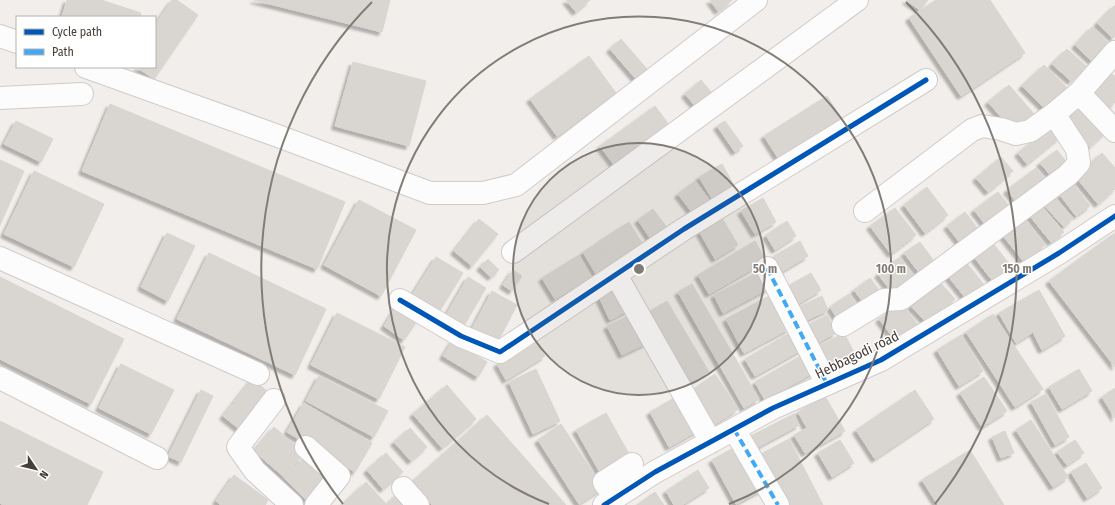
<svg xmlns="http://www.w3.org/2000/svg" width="1115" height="505" font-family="'Fira Sans Condensed',sans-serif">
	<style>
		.building { fill: #d9d6d2; stroke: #d9d5d1; filter: url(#shadow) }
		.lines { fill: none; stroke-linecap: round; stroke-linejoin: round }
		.minor-casing { stroke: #cfccc9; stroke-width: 24 }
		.minor { stroke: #fdfcfc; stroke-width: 22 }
		.quiet { stroke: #3fa9f5; stroke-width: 4; stroke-dasharray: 8 4; stroke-linecap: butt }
		.cycleway-casing { stroke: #fff; stroke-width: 8 }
		.cycleway { stroke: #0057b8; stroke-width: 5 }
		.ring { fill: none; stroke: #827c76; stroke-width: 2 }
		.labels { text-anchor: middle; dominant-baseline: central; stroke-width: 3; stroke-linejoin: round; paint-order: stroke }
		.street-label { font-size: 14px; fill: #473f37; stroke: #fff }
		.centre { fill: #827c76; stroke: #fff; stroke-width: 2 }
		.ring-label { font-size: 12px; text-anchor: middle; font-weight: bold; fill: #827c76; stroke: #fff; stroke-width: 3; stroke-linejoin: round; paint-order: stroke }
	</style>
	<defs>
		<filter id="shadow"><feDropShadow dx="-3.5" dy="3.5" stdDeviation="1" flood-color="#0004"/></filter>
	</defs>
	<rect width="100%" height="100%" fill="#f1eeeb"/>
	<path class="building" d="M67 0H101L141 13 140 17H62Z
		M172 0H177L198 15 154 79 137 67H155V25Z
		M254 0H390L382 32Z
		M566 0H590L576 12Z
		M710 0H732L718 11Z
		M906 0H928L920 10Z
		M936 0H990L1025 53 961 96 909 18Z
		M1115 5V36L1113 38 1097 23Z
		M1092 27 1109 44 1092 61 1075 45Z
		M621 39 647 69 636 79 610 49Z
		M1067 49 1086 66 1071 81 1052 64Z
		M589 56 616 93 557 136 530 99Z
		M353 62 426 81 409 146 335 126Z
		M1044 65 1068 89 1047 111 1022 86Z
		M1108 71 1115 76V102L1110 107 1091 92Z
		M701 80 712 93 696 107 685 94Z
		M1009 85 1035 115 1014 132 988 102Z
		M827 96 843 121 780 161 764 136Z
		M110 104 345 202 317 269 82 171Z
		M1082 105 1106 132 1090 147 1065 119Z
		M655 106 670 126 615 166 600 146Z
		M16 121 53 139 41 162 4 144Z
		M725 121 743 146 735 152 717 126Z
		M1051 126 1060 137 1027 164 1018 153Z
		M1057 150 1069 165 1053 178 1040 163Z
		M1102 153 1115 168V189L1098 204 1075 176Z
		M1001 157 1013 171 988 192 976 178Z
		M0 160 24 171 0 225Z
		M722 164 735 187 713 200 699 177Z
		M1036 168 1049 184 1020 207 1007 190Z
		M34 171 104 204 74 267 4 234Z
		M695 181 711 202 694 215 678 194Z
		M1074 185 1090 206 1076 216 1060 195Z
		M927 187 948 215 925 233 904 205Z
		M998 192 1012 210 988 228 974 210Z
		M1053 195 1073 218 1064 227 1043 204Z
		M763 198 776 222 755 234 741 211Z
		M359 200 416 230 381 296 324 265Z
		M1041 205 1064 232 1051 242 1029 215Z
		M895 208 916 235 891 254 870 226Z
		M653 209 668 229 652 241 638 220Z
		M965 212 981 233 963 247 947 226Z
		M1022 215 1045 245 1024 262 1000 232Z
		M722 218 738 245 715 259 699 231Z
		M479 219 498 234 472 266 454 251Z
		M787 221 796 236 775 250 766 235Z
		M629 222 644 246 614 265 599 241Z
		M167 233 195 246 168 301 141 287Z
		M1115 233V367L1049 281Z
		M755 241 766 261 709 294 698 275Z
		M800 241 808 256 783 271 774 256Z
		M599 242 612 264 596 274 583 252Z
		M920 242 936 264 921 275 904 253Z
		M992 242 1013 269 995 284 974 257Z
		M209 253 326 309 295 375 177 319Z
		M579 255 591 277 555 299 542 278Z
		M436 257 463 273 436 317 409 300Z
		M900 257 916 279 894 295 878 274Z
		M488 259 499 270 491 277 480 267Z
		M965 261 985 286 968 301 947 275Z
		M764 269 773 286 723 313 714 295Z
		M513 270 522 276 512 291 503 285Z
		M811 273 821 290 798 304 788 286Z
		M0 277 124 339 91 404 0 359Z
		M468 277 486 288 463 327 445 317Z
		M870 278 882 294 866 306 854 290Z
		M939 281 955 299 928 324 911 306Z
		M618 283 631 309 610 320 597 293Z
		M692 284 759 399 744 408 678 292Z
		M1039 290 1065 336 1042 350 1033 332 1016 343 999 313Z
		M492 291 517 305 497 343 472 329Z
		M849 294 860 310 840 323 830 307Z
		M771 295 789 329 744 353 726 319Z
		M822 296 828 310 805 321 799 307Z
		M667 301 709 372 689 384 647 313Z
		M901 303 918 325 896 341 879 319Z
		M398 304 419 318 404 340 384 326Z
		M337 313 405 347 379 399 311 365Z
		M632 314 647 343 622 355 607 326Z
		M993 314 1043 389 1015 407 966 332Z
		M827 315 836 333 815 344 806 326Z
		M793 331 803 349 755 376 745 359Z
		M844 333 855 354 827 367 817 347Z
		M961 335 983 371 959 386 937 350Z
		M534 339 545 356 506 380 497 364Z
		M453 340 487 362 478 377 443 356Z
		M806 353 816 371 765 400 755 382Z
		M121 364 174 390 151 434 99 408Z
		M536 369 560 421 533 434 509 382Z
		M1079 369 1092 391 1062 409 1049 387Z
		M715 374 738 409 712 426 689 392Z
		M319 376 388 411 374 437 306 401Z
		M984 377 1007 411 982 427 960 393Z
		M252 379 272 395 243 432 223 416Z
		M447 385 476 419 442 448 413 414Z
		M1115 388V418L1102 397Z
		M201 390 213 396 181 462 168 456Z
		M915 390 934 419 875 459 856 430Z
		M681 394 701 429 669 447 650 412Z
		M1046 394 1069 437 1055 445 1031 402Z
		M825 396 845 431 805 453 794 435 807 428 798 412Z
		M304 403 372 443 355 472 287 432Z
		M606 413 633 461 603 478 576 430Z
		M794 414 799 425 749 452 743 440Z
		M487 415 566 505H432L412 482Z
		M1031 420 1068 477 1053 487 1016 430Z
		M0 421 103 472 87 505H4L0 503Z
		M561 424 603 488 579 504 538 440Z
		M274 427 304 453 284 477 254 451Z
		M410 428 427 447 411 461 394 442Z
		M1005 431 1014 453 1001 458 992 437Z
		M789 439 823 505H781L754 458Z
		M840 440 854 463 832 477 818 453Z
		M1075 440 1084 453 1067 465 1057 452Z
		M737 446 762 490 736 504 712 460Z
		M970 450 1004 505H938L922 480Z
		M386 453 403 472 383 489 367 470Z
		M303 458 327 480 307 501 284 478Z
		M1086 463 1102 488 1087 498 1071 472Z
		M698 470 709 488 682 505H674L666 491Z
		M234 475 268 500 265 505H221L216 501Z
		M366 482 387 505H342Z
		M402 490 415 505H388L387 504Z
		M655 492 664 505H637Z"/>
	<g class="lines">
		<g class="minor-casing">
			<path id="minor" d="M0 36 17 42
				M86 67 278 136 430 193H483L516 185 756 0
				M1079 93 1115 131
				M0 98 82 94
				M865 211 972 130 982 126 1001 129 1016 134 1030 131 1054 114 1079 93 1115 52
				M513 252 857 0
				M0 258 258 374
				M767 268 827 384
				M616 275 711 442
				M400 300 461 336 500 352 684 229 926 80
				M843 325 884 300 901 299 1068 175 1079 163 1077 149 1054 114
				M0 378 157 458
				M274 400 238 447 255 471 292 505
				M734 429 778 505
				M306 447 339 476 316 505
				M403 488 418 505
				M615 498 604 482 632 464
				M604 505 655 472 773 408 881 360 1059 253 1115 216"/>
		</g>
		<use href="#minor" class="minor"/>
		<path class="quiet" d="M767 268 827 384
			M734 429 778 505"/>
		<g class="cycleway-casing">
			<path id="cycleway" d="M400 300 461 336 500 352 684 229 926 80
				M604 505 655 472 773 408 881 360 1059 253 1115 216"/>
		</g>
		<use href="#cycleway" class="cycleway"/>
	</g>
	<circle cx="639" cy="269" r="126" fill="#827c76" fill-opacity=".12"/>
	<g class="ring">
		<circle cx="639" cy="269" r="126"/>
		<path d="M549 504A252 252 0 1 1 729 504"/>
		<path d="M343 504A378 378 0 0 1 372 2M906 2A378 378 0 0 1 935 504"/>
	</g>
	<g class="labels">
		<g class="street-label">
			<text transform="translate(857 355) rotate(-26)">Hebbagodi road</text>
		</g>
	</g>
	<circle cx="639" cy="269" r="6" class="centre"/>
	<g class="ring-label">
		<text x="765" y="273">50 m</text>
		<text x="891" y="273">100 m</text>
		<text x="1017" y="273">150 m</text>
	</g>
	<rect x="16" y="16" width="140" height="52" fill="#ffffff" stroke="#b5b2af"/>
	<rect x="24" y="29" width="20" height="6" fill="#0057b8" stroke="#b5b2af"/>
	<text x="52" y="36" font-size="12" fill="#473f37">Cycle path</text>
	<rect x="24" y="49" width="20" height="6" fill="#3fa9f5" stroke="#b5b2af"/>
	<text x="52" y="56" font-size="12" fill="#473f37">Path</text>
	<g transform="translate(36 469) rotate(125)" stroke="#ffffff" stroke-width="3" paint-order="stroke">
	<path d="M0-3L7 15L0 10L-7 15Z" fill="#473f37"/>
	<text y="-6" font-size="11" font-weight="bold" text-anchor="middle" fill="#473f37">N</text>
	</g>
</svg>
